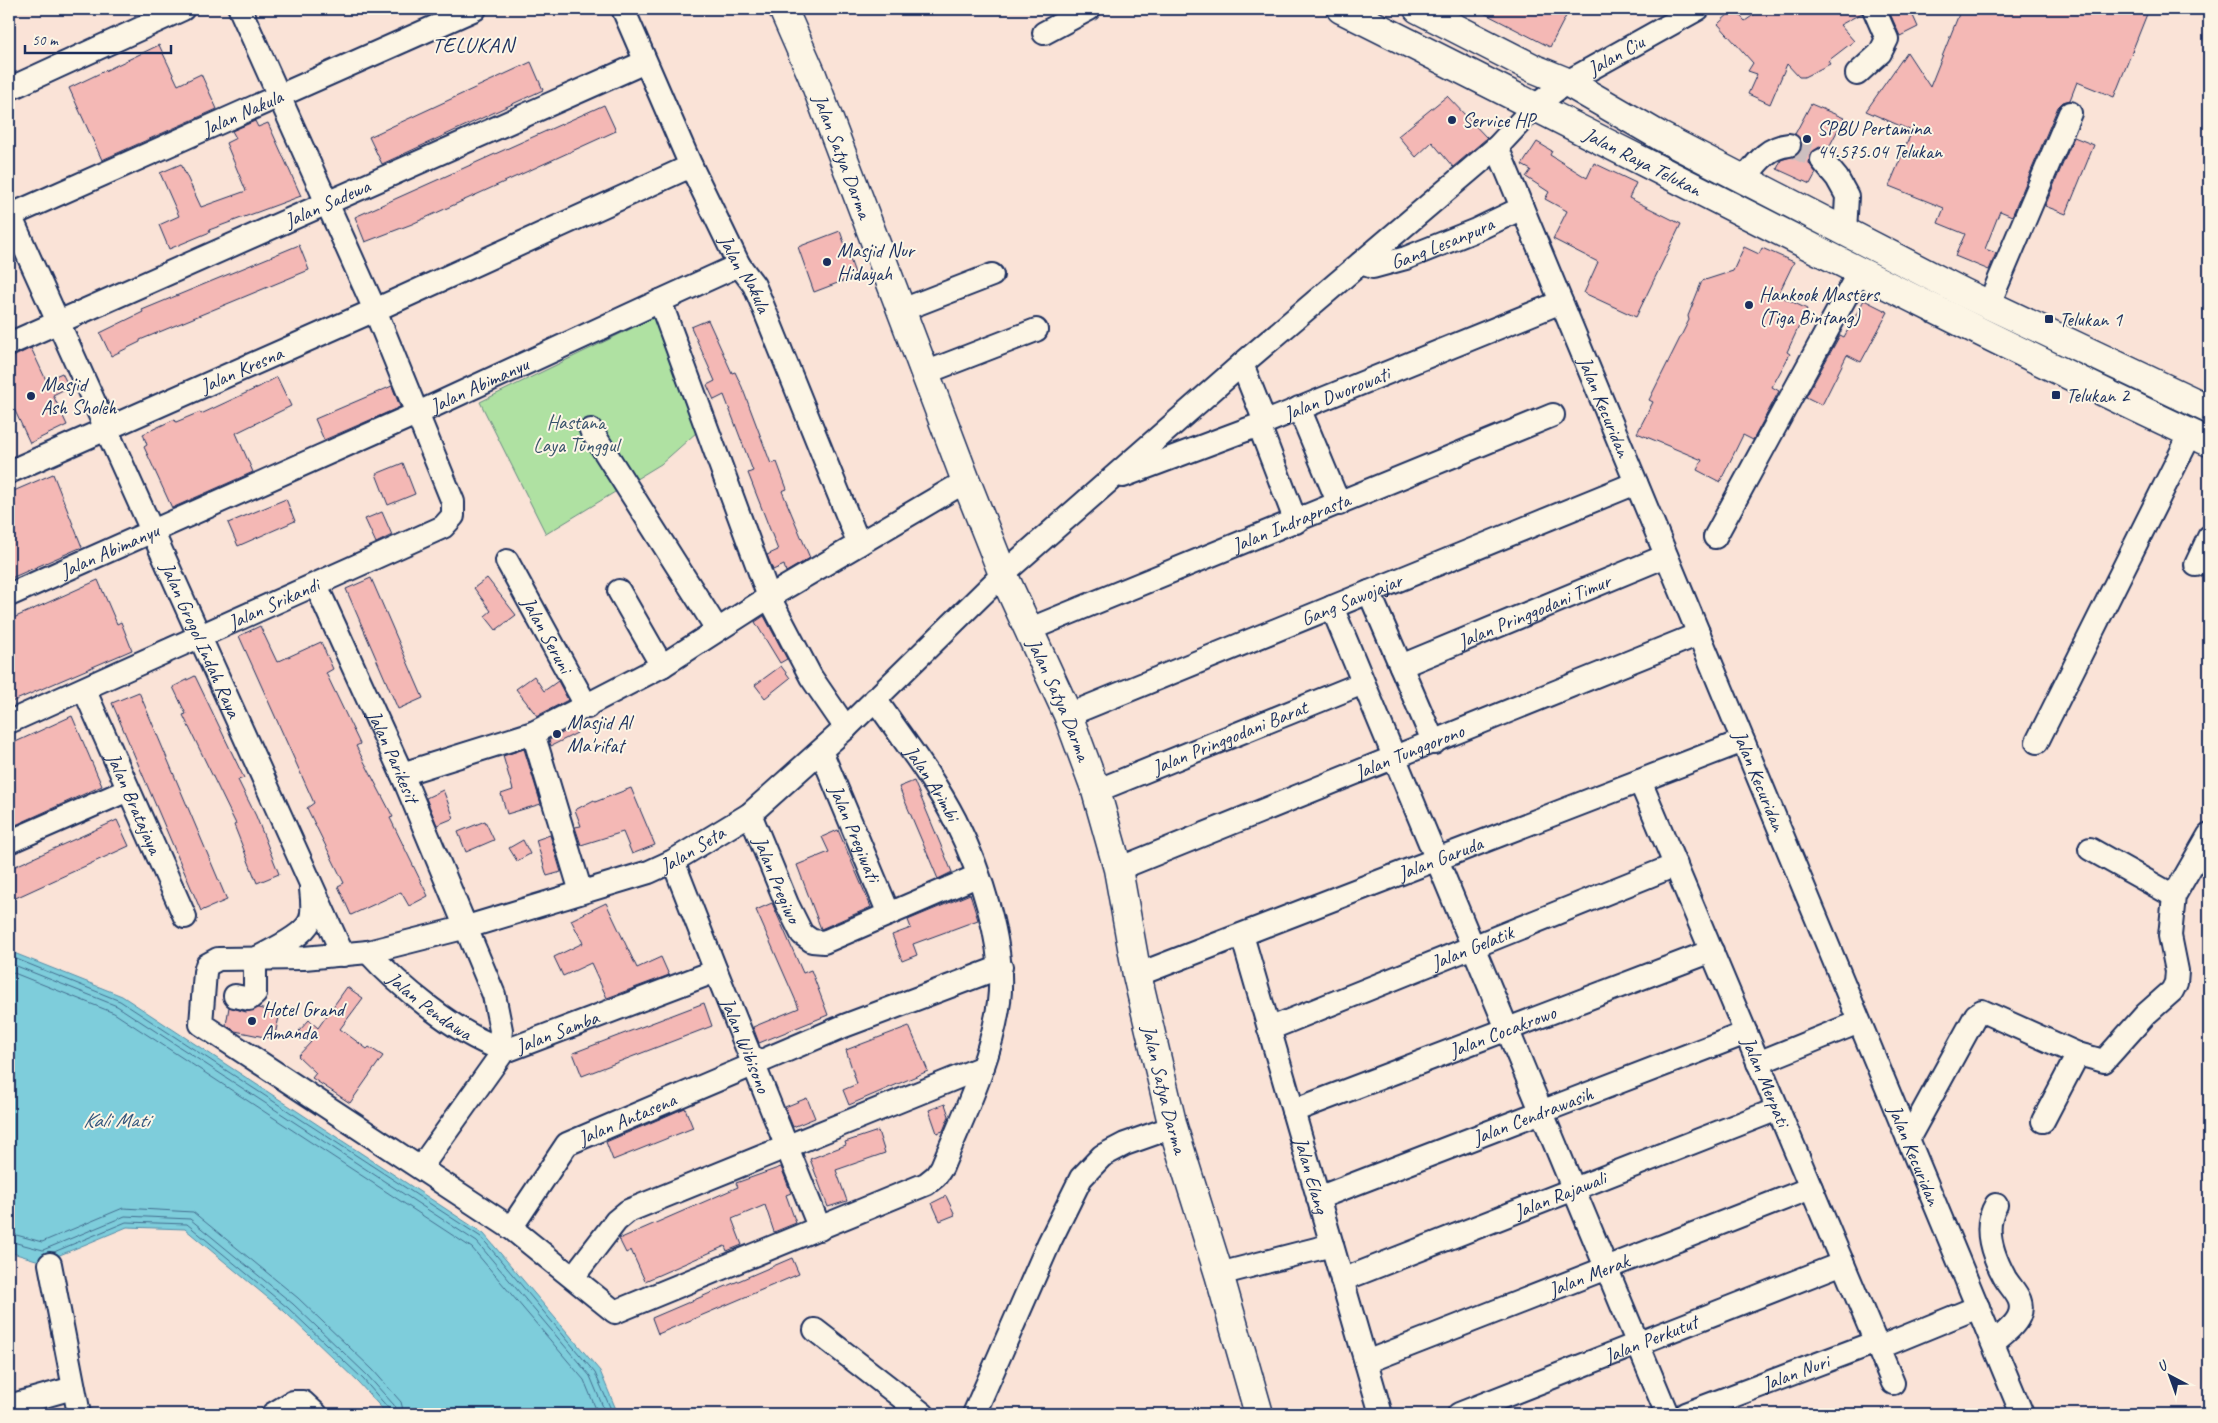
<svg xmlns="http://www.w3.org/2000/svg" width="2218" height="1423" font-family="Caveat,sans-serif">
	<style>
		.green { fill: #afe1a2; stroke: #658880 }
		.water { fill: #7ecddb; stroke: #568ea9 }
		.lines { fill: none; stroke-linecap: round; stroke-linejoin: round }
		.shore { stroke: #436e90; stroke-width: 1 }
		.building { fill: #f4b8b5; stroke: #1b2f5e }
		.minor-tunnel { stroke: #cdbfbf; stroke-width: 22; stroke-dasharray: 22 11; stroke-linecap: butt }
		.minor-casing { stroke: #1b2f5e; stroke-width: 26 }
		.major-casing { stroke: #1b2f5e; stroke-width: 31 }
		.minor { stroke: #fcf5e5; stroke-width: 22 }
		.major { stroke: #fcf5e5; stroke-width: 28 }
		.poi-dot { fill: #1b2f5e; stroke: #fcf5e5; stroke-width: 2 }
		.labels { text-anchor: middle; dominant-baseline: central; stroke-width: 4; stroke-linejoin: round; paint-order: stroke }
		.street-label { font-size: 20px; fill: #1b2f5e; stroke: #fcf5e5 }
		.poi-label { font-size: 20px; fill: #1b2f5e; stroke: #fcf5e5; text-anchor: start }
		.park-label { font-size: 20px; fill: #39536c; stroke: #fcf5e5 }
		.water-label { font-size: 21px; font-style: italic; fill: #34567d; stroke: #fcf5e5 }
		.quarter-label { font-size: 22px; letter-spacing: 1px; fill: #1b2f5e; stroke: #fcf5e5 }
	</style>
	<rect width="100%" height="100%" fill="#fae3d7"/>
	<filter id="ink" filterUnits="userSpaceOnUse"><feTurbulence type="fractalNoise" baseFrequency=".02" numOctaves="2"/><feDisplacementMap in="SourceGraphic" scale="10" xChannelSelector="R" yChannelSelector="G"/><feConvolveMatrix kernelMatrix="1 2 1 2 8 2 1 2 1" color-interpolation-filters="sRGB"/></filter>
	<g filter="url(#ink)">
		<path class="green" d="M655 317 697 432 661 464 546 534 480 402Z"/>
		<path class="water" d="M9 951 122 996 484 1234 600 1371 618 1414H387L359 1383 285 1312 185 1229 127 1227 43 1262 9 1252Z"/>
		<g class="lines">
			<path class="shore" d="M9 956 120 1001 481 1237 595 1373 613 1414
				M9 963 117 1006 477 1242 590 1376 606 1414
				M9 971 114 1013 472 1248 584 1380 598 1414
				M9 1233 42 1242 123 1208 193 1212 298 1298 373 1370 401 1402 404 1414
				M9 1241 43 1250 125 1216 190 1219 293 1304 367 1375 394 1405 397 1414
				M54 1252 126 1222 187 1224 288 1308 363 1379 389 1409 391 1414"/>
		</g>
		<path class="building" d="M1476 9H1550L1566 16 1550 47Z
			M1734 9 1745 21 1762 9H1861L1862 13 1840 25 1854 41 1828 61 1830 64 1804 77H1799L1787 64 1770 104 1748 94 1757 74 1748 71 1753 63 1718 24Z
			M1888 9H1910L1918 27 1900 36Z
			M1961 9H2149L2114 97 2077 82 2070 100 2063 102 2058 107 2012 216 2000 211 1985 249 1996 253 1989 270 1955 256 1965 234 1938 223 1944 208 1889 186 1912 131 1866 111 1907 52 1930 87Z
			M159 45 178 85 201 74 217 109 102 160 69 88Z
			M531 62 543 90 382 164 369 137Z
			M1447 96 1487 138 1453 167 1432 142 1416 157 1398 136Z
			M1811 104 1844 118 1828 149 1819 147 1810 155 1809 163 1816 173 1810 184 1777 169 1781 160 1797 155 1801 150 1802 142 1795 134Z
			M604 105 616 131 412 224 365 242 355 217Z
			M255 121 258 127 268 123 301 196 209 230 210 232 169 249 159 225 179 216 160 173 181 164 201 207 246 191 226 143 236 138 232 131Z
			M2074 137 2094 145 2066 214 2045 206Z
			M1537 142 1552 151 1550 155 1587 178 1594 163 1636 183 1629 198 1681 224 1636 317 1584 293 1598 262 1553 239 1567 211 1545 199 1549 192 1526 177 1531 170 1522 165Z
			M840 231 856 276 814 292 798 247Z
			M299 245 309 270 140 340V342L111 356 100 333 143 312 142 310Z
			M1744 247 1759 254 1762 248 1794 262 1778 295 1807 309 1787 352 1790 354 1772 387 1779 391 1753 440 1743 435 1720 482 1697 470 1702 460 1637 433 1653 402 1649 400 1689 320 1688 316 1702 281 1733 271Z
			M1864 300 1888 312 1861 362 1847 355 1822 405 1806 397 1840 335 1844 337Z
			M708 320 732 373 735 372 742 387 771 464 777 462 787 489 782 491 810 558 786 572 784 565 773 570 767 555 778 550 748 473 753 471 724 395 714 400 707 385 715 381 691 327Z
			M31 348 46 380 62 373 69 387 53 395 67 425 30 443 9 398V359Z
			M277 377 291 406 236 433 253 472 172 508 144 447 147 445 143 434 175 419 176 422 200 412 201 414 259 387Z
			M392 386 400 407 324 440 315 419Z
			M403 463 415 494 388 505 376 474Z
			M53 474 82 547 9 579V493Z
			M286 499 295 521 238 546 228 523Z
			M382 512 392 535 376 543 365 519Z
			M371 578 423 698 398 709 346 589Z
			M487 578 516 615 496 630 485 616 491 611 474 588Z
			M98 580 117 624 121 622 132 650 9 703V620Z
			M764 616 787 659 780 663 755 622Z
			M260 626 277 662 321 642 333 669 326 673 360 744 356 746 393 817 390 818 428 896 409 906 401 892 351 915 338 886 344 883 307 808 314 803 239 636Z
			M781 666 790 678 765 698 755 685Z
			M195 676 244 778 238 780 256 816 279 874 257 883 234 825 236 824 183 715 186 714 173 687Z
			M534 676 544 691 558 681 568 700 537 716 516 689Z
			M139 692 227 900 201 911 112 703Z
			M72 716 102 786 9 828V745Z
			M574 727 577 733 551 746 549 740Z
			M524 749 541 804 507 814 501 794 513 790 503 756Z
			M914 781 952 872 938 879 899 787Z
			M631 788 655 845 632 854 623 832 581 845 575 827 581 826 575 810 594 800 595 802Z
			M443 790 454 818 437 825 426 798Z
			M117 820 129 846 9 901V869Z
			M485 821 494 840 466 852 458 832Z
			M838 830 871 907 821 929 797 865 829 852 822 837Z
			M550 835 561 872 547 876 536 840Z
			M523 840 530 854 517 861 509 848Z
			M970 894 978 920 913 944 917 955 902 961 892 935 911 928 908 920Z
			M606 903 637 968 661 957 669 975 607 998 591 963 563 976 554 957 583 943 571 920Z
			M772 903 803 973 811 970 828 1015 759 1043 753 1027 799 1008 756 910Z
			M347 987 363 998 340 1029 367 1049 369 1047 383 1056 350 1103 312 1078 316 1073 298 1056 311 1042 299 1031 309 1020 318 1028Z
			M704 1003 712 1026 582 1076 573 1053Z
			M229 1007 246 1012 258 1008 280 1013 274 1039 235 1031 226 1025Z
			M909 1026 928 1071 849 1105 843 1090 857 1084 846 1050Z
			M807 1098 815 1118 793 1127 785 1107Z
			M945 1104 949 1116 943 1131 937 1133 929 1110Z
			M685 1108 693 1128 613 1160 606 1142Z
			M878 1131 885 1153 836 1170 847 1201 828 1207 810 1159 846 1145 845 1142Z
			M781 1167 791 1193 786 1195 796 1223 774 1232 765 1205 732 1219 742 1245 727 1251 725 1246 645 1281 631 1250 626 1253 619 1239 738 1187 736 1183Z
			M946 1196 955 1215 940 1221 932 1203Z
			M792 1258 799 1274 658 1334 652 1318Z"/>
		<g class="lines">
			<path class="minor-tunnel" d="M1789 145 1822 160"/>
			<g class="minor-casing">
				<g id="minor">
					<path id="s1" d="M623 9 691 166 739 265 754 285 760 299 859 544"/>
					<path d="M1044 33 1089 9"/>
					<path d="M1857 74 1880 53 1887 39 1874 9"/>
					<path d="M9 89 183 9"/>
					<path id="s2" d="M1497 147 2022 1414"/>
					<path d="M1822 160 1837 178 1847 196 1845 232"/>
					<path d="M1744 179C1757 163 1767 147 1789 145"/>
					<path id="s3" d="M9 213 343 955"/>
					<path id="s4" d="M9 216 475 9"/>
					<path id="s5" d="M1361 263 1373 267 1406 258 1476 230 1522 208"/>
					<path d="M660 301 739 265"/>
					<path d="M1989 304 2070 113"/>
					<path d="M902 310 992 275"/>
					<path id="s6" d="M9 344 645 62"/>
					<path d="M1242 364 1265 422"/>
					<path d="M925 373 1036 330"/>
					<path d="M1299 408 1339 504"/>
					<path d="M1259 425 1296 522"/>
					<path d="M591 430 717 629"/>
					<path id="s7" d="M9 472 375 310 691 166"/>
					<path id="s8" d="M1123 476 1259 425 1561 302"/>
					<path d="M1715 537 1859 272"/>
					<path id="s9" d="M507 561 587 707"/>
					<path d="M2196 565 2209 537"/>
					<path id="s10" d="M316 585 402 774 494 995 501 1030 499 1048 503 1052"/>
					<path d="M619 591 662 666"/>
					<path d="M1369 592 1434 743"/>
					<path id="s11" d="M9 595 418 413 660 301 769 597 811 677 846 728"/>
					<path d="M1332 607 1667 1414"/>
					<path id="s12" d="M1028 630 1553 415"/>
					<path id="s13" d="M1401 666 1666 556"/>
					<path id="s14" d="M84 689 185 917"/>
					<path id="s15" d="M875 699C902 738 933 777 955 820 980 870 1006 946 999 1002 991 1060 964 1114 942 1167L936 1176 926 1184 615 1312 511 1228 201 1024 205 972 207 965 218 959 304 958 368 952 467 927 649 872 673 861 750 814 846 728 1003 574 1242 364 1497 147 1536 105 1567 82 1698 9"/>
					<path id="s16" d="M1068 715 1636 483"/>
					<path id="s17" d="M9 722 443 527 453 516V502L375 310 240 9"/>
					<path d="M2037 742 2191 433"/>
					<path id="s18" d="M821 751 889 914"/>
					<path d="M402 774 533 733"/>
					<path id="s19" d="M1640 781 1893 1383"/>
					<path id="s20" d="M1096 791 1363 683"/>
					<path id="s21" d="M750 814 787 904 802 934 812 941 824 942 977 876"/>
					<path d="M9 842 128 790"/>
					<path d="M2090 849 2174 896"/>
					<path id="s22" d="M673 861 716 971 820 1229"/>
					<path id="s23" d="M1118 869 1699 634"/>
					<path d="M581 892 533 733 662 666 769 597 966 481"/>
					<path id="s24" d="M1242 935 1381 1414"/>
					<path id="s25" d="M368 952C398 985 457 1034 499 1048"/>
					<path id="s26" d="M1137 975 1743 741"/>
					<path d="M235 996 249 999 255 994V959C270 951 303 937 310 921 314 912 312 898 311 889"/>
					<path id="s27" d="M1269 1029 1676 865"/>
					<path d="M1758 1063 1859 1022"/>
					<path id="s28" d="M1293 1111 1712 951"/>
					<path d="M2043 1121 2078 1054"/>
					<path d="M1908 1139 1976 1015 1982 1011 2078 1054 2104 1061 2146 1014 2172 991 2176 983 2177 971 2170 936 2174 896 2209 835"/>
					<path id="s29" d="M421 1167 503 1052 716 971"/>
					<path id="s30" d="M1318 1198 1746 1033"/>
					<path id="s31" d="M511 1228 567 1144 844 1026 1001 967"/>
					<path d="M50 1264 79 1414"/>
					<path d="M1219 1274 1332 1245"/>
					<path d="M573 1277 616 1221 628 1211 983 1067"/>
					<path id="s32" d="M1342 1280 1778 1109"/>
					<path d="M815 1330 923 1414"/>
					<path d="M1993 1343C2001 1336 2015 1326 2019 1316 2026 1300 2012 1290 2005 1278 1993 1256 1982 1228 1996 1205"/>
					<path d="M1878 1348 1978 1307"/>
					<path id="s33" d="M1366 1362 1811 1188"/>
					<path d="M9 1406 73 1388"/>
					<path d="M273 1414 293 1402H303L316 1414"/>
					<path d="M974 1414 1049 1243 1081 1178 1102 1156 1125 1144 1173 1127"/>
					<path id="s34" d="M1459 1414 1843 1263"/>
					<path id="s35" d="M1685 1414 1876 1342"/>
				</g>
			</g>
			<g class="major-casing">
				<g id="major">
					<path id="s36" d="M783 9 812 75 966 481 1003 574 1068 715 1096 791 1118 869 1137 975 1173 1127 1219 1274 1259 1414"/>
					<path id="s37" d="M1341 9C1631 153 1916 305 2209 442"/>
					<path d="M1418 9 1535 69 1567 82 1660 136 1964 293 2209 409"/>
				</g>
			</g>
			<use href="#minor" class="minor"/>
			<use href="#major" class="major"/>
		</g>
	</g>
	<g class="poi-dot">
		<circle cx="1452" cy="120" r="5"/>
		<circle cx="1807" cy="139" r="5"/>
		<circle cx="827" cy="262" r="5"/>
		<circle cx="1749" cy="305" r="5"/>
		<rect x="2044" y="314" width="10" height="10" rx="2.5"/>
		<rect x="2051" y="390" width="10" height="10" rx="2.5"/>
		<circle cx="31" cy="396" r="5"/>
		<circle cx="557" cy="734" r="5"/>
		<circle cx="252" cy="1021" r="5"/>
	</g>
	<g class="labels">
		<g class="street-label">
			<text stroke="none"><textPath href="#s15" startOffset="3159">Jalan Ciu</textPath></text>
			<text stroke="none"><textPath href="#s4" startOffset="255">Jalan Nakula</textPath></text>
			<text stroke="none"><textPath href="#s36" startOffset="159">Jalan Satya Darma</textPath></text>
			<text stroke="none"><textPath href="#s37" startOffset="338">Jalan Raya Telukan</textPath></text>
			<text stroke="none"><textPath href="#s6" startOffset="348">Jalan Sadewa</textPath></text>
			<text stroke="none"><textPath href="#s5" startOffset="86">Gang Lesanpura</textPath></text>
			<text stroke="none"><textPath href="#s1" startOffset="292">Jalan Nakula</textPath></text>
			<text stroke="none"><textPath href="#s7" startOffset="254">Jalan Kresna</textPath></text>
			<text stroke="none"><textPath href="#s11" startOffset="515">Jalan Abimanyu</textPath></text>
			<text stroke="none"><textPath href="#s8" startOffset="229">Jalan Dworowati</textPath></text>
			<text stroke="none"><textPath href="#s2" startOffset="281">Jalan Kecuridan</textPath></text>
			<text stroke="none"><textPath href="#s12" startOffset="284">Jalan Indraprasta</textPath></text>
			<text stroke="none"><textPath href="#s11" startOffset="110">Jalan Abimanyu</textPath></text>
			<text stroke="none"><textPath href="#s16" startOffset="306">Gang Sawojajar</textPath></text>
			<text stroke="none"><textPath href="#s17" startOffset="290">Jalan Srikandi</textPath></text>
			<text stroke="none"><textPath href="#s13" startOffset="144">Jalan Pringgodani Timur</textPath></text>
			<text stroke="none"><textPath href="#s9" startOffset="84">Jalan Seruni</textPath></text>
			<text stroke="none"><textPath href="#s3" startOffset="468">Jalan Grogol Indah Raya</textPath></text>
			<text stroke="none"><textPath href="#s36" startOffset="744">Jalan Satya Darma</textPath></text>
			<text stroke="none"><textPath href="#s20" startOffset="144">Jalan Pringgodani Barat</textPath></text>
			<text stroke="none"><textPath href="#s23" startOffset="314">Jalan Tunggorono</textPath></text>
			<text stroke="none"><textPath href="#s10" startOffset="188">Jalan Parikesit</textPath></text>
			<text stroke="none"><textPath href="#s2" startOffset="686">Jalan Kecuridan</textPath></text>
			<text stroke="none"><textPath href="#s15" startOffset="102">Jalan Arimbi</textPath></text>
			<text stroke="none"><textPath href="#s14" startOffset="125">Jalan Bratajaya</textPath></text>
			<text stroke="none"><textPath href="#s18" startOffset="89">Jalan Pregiwati</textPath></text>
			<text stroke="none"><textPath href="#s15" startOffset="1938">Jalan Seta</textPath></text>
			<text stroke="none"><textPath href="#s26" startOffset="325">Jalan Garuda</textPath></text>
			<text stroke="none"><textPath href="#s21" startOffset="71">Jalan Pregiwo</textPath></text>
			<text stroke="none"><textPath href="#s27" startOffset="219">Jalan Gelatik</textPath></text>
			<text stroke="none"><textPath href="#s25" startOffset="82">Jalan Pendawa</textPath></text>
			<text stroke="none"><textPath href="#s28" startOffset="224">Jalan Cocakrowo</textPath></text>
			<text stroke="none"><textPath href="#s29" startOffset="199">Jalan Samba</textPath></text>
			<text stroke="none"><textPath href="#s22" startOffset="198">Jalan Wibisono</textPath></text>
			<text stroke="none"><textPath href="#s19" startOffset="326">Jalan Merpati</textPath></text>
			<text stroke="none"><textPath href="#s36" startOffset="1149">Jalan Satya Darma</textPath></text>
			<text stroke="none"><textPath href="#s30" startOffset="230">Jalan Cendrawasih</textPath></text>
			<text stroke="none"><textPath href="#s31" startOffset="166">Jalan Antasena</textPath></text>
			<text stroke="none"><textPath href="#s2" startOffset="1091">Jalan Kecuridan</textPath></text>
			<text stroke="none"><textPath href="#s24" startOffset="250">Jalan Elang</textPath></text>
			<text stroke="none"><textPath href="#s32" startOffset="234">Jalan Rajawali</textPath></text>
			<text stroke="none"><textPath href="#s33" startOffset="239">Jalan Merak</textPath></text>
			<text stroke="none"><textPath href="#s34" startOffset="206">Jalan Perkutut</textPath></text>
			<text stroke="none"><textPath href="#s35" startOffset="118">Jalan Nuri</textPath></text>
		</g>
		<g class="poi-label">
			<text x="1462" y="120">Service HP</text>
			<text x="1817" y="128">SPBU Pertamina<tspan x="1817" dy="23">44.575.04 Telukan</tspan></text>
			<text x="837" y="250">Masjid Nur<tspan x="837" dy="23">Hidayah</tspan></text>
			<text x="1759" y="294">Hankook Masters<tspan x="1759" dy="23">(Tiga Bintang)</tspan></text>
			<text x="2059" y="319">Telukan 1</text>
			<text x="41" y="384">Masjid<tspan x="41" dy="23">Ash Sholeh</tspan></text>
			<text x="2066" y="395">Telukan 2</text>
			<text x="567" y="722">Masjid Al<tspan x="567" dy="23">Ma'rifat</tspan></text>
			<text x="262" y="1009">Hotel Grand<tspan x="262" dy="23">Amanda</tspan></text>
		</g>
		<g class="park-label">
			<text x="576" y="422">Hastana<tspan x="576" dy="23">Laya Tunggul</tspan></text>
		</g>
		<g class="water-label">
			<text x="116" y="1120">Kali Mati</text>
		</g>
		<g class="quarter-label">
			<text x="473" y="45">TELUKAN</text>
		</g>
	</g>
	<rect width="2218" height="1423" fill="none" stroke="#fcf5e5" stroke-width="30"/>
	<rect x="15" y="15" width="2188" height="1393" fill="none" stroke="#1b2f5e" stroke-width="2" filter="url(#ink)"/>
	<g transform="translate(2170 1376) rotate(319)" stroke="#fcf5e5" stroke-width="4" paint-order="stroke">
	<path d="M0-4L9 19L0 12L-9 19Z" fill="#1b2f5e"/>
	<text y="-8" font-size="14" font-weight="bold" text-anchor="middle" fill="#1b2f5e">U</text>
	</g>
	<path d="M25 45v8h146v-8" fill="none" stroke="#1b2f5e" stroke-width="2.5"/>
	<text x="32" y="45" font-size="15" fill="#1b2f5e" stroke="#fcf5e5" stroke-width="4" paint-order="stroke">50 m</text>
</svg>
